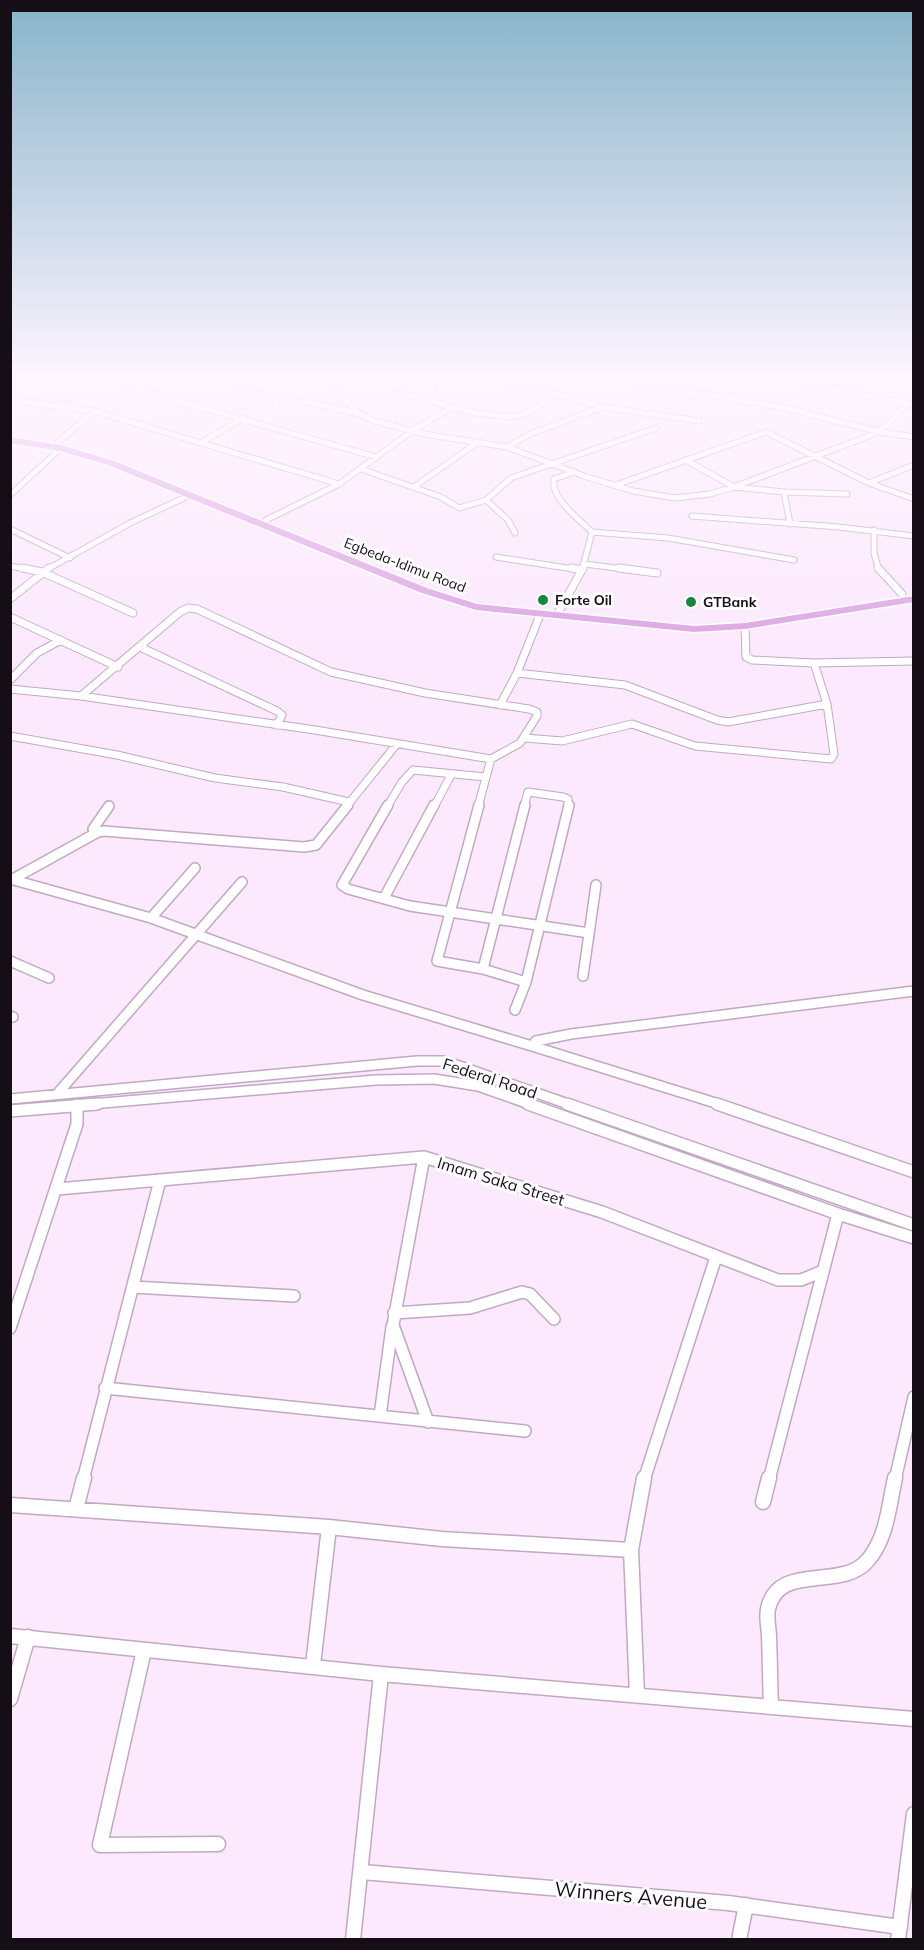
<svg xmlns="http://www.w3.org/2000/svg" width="924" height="1950" font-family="Mulish,sans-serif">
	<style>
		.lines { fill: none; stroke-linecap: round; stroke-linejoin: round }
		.street-far4-casing { stroke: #c0a9c2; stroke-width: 7 }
		.street-far3-casing { stroke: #c0a9c2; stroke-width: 9 }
		.street-far2-casing { stroke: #c0a9c2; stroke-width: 12 }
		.street-far1-casing { stroke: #c0a9c2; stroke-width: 14 }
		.street-casing { stroke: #c0a9c2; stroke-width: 17 }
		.primary-casing { stroke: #fff; stroke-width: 3 }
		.street-far4 { stroke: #fff; stroke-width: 5 }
		.street-far3 { stroke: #fff; stroke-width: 7 }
		.street-far2 { stroke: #fff; stroke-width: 9 }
		.street-far1 { stroke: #fff; stroke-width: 11 }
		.street { stroke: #fff; stroke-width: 14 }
		.primary { fill: #dca4e3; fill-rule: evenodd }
		.poi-dot { fill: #17863e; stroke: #fdfdfd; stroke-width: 2 }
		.labels { text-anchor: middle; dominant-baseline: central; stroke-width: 6; stroke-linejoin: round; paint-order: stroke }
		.far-street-label { font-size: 14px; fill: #160e17; stroke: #fdfdfd }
		.far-poi-label { font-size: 14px; font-weight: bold; fill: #160e17; stroke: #fdfdfd; text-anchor: start }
		.street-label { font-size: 16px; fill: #160e17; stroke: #fdfdfd }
		.near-street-label { font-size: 20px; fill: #160e17; stroke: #fdfdfd }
	</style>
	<rect width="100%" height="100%" fill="#fce9fe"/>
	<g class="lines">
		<g class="street-far4-casing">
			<path id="street-far4" d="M103 380 376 457
				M225 380 270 400
				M317 380 338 392 360 414 374 421 424 434 507 447 584 476 633 491 675 498 710 494 734 487 874 434 886 426 907 403
				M436 380 429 401 475 413 513 417 525 414 557 395
				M615 380 781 407 880 432 914 437
				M780 380 914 404
				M502 384 548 392 603 407 699 421
				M396 393 429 400
				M10 400 94 411 339 484
				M304 401 360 414
				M202 442 244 418
				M56 444 94 411
				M507 447 530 434 603 407
				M686 460 734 487 784 492 847 494
				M361 469 441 497 459 508 486 500 511 478 656 428
				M574 472 554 479C550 498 580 520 592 532L582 570
				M869 483 914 465
				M616 485 766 432 869 483 914 499
				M414 487 478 442
				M784 492 790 524
				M10 495 61 448
				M486 500 508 520 515 533
				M692 516 839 527 914 536
				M266 520 339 484 415 429 449 409
				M10 529 70 558
				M874 530V553L879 570
				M592 532 668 538 794 560
				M496 557 580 570
				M585 564 631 570
				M10 566 30 570
				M46 570 130 523 190 495"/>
		</g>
		<g class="street-far3-casing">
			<path id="street-far3" d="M22 568 42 572 133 613
				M571 568 582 570
				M619 568 657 573
				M878 568 902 594
				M10 599 49 568
				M188 608 197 609 331 672 425 693 529 709 537 712V716L520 743 491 759 315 730 81 696 180 612Z
				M558 613 583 568
				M10 617 118 667
				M745 626 746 657 752 660 814 663 914 661
				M140 647 277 711 282 715 277 725
				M517 673 625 685 717 720 728 722 827 704
				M10 680 37 653 61 640
				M10 689 81 696
				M500 705 517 673 540 615
				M10 736 117 755 215 778 283 787 349 802
				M525 738 562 741 632 724 695 746 831 759 834 754 827 704 814 663
				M346 807 396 745
				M387 807 402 782 413 770 486 777
				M434 807 451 775
				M478 807 491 759
				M524 807 528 792 563 797 568 799V807"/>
		</g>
		<g class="street-far2-casing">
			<path id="street-far2" d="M388 805 342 885 348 889 410 906 589 933
				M479 805 437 961 483 969
				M98 832 93 829 109 806
				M10 879 151 918 363 995 532 1046
				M13 879 98 832 104 831 304 847 316 845 348 805
				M384 898 434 805
				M151 918 195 868
				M10 961 49 978
				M483 969 526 982 569 805
				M483 969 525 805
				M583 976 596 885
				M515 1010 526 982
				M10 1016 13 1017
				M57 1094 242 882
				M10 1099 417 1061H445L571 1105
				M79 1105 376 1080 434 1079 478 1086 532 1105
				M722 1105 532 1046 536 1041 571 1034 914 991"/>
		</g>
		<g class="street-far1-casing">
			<path id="street-far1" d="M528 1104 838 1214 914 1238
				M567 1104 914 1225
				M717 1104 914 1172
				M10 1111 97 1104
				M424 1157 393 1325 428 1422
				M57 1189 424 1157 602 1212 778 1280H801L823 1271
				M133 1287 294 1296
				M394 1313 470 1308 522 1292 530 1294 554 1319
				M10 1328 77 1124V1105
				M105 1388 525 1431
				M380 1416 392 1327
				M83 1480 160 1180
				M644 1480 716 1257
				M769 1480 838 1214
				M895 1480 914 1397"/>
		</g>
		<g class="street-casing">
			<path id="street" d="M763 1502 769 1478
				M10 1505 329 1527 442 1539 631 1550 644 1478
				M76 1509 84 1478
				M631 1550 637 1695
				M10 1636 381 1674 914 1719
				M144 1650 100 1845 218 1844
				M313 1665 329 1527
				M10 1699 28 1637
				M771 1706C770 1683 770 1660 769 1637 769 1629 766 1618 768 1609 778 1561 842 1592 868 1560 887 1538 889 1505 895 1478
				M362 1872 728 1903 900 1927
				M353 1940 381 1674
				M739 1940 746 1905
				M898 1940 914 1814"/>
		</g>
		<g class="primary-casing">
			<path id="primary" d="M10 437 61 445 114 461 427 588 477 604 694 626 745 623 914 596V602L745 629 694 632 476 610 419 592 108 465 60 451 10 443Z"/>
		</g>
		<use href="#street-far4" class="street-far4"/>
		<use href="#street-far3" class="street-far3"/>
		<use href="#street-far2" class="street-far2"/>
		<use href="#street-far1" class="street-far1"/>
		<use href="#street" class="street"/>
		<use href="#primary" class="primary"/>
	</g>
	<linearGradient id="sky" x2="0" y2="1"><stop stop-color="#88b4ca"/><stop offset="0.58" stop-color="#fef5ff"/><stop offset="1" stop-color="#fef5ff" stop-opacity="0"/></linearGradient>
	<rect width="924" height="653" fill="url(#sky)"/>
	<g class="poi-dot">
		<circle cx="543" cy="600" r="6"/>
		<circle cx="691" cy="602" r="6"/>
	</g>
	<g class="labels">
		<g class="far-street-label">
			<text transform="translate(405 565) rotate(21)">Egbeda-Idimu Road</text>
		</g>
		<g class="far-poi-label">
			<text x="555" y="600">Forte Oil</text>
			<text x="703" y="602">GTBank</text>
		</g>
		<g class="street-label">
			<text transform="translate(490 1078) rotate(18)">Federal Road</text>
			<text transform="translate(501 1181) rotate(17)">Imam Saka Street</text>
		</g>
		<g class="near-street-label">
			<text transform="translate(631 1895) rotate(5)">Winners Avenue</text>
		</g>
	</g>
	<rect width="924" height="1950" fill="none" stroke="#160e17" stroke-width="24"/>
</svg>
